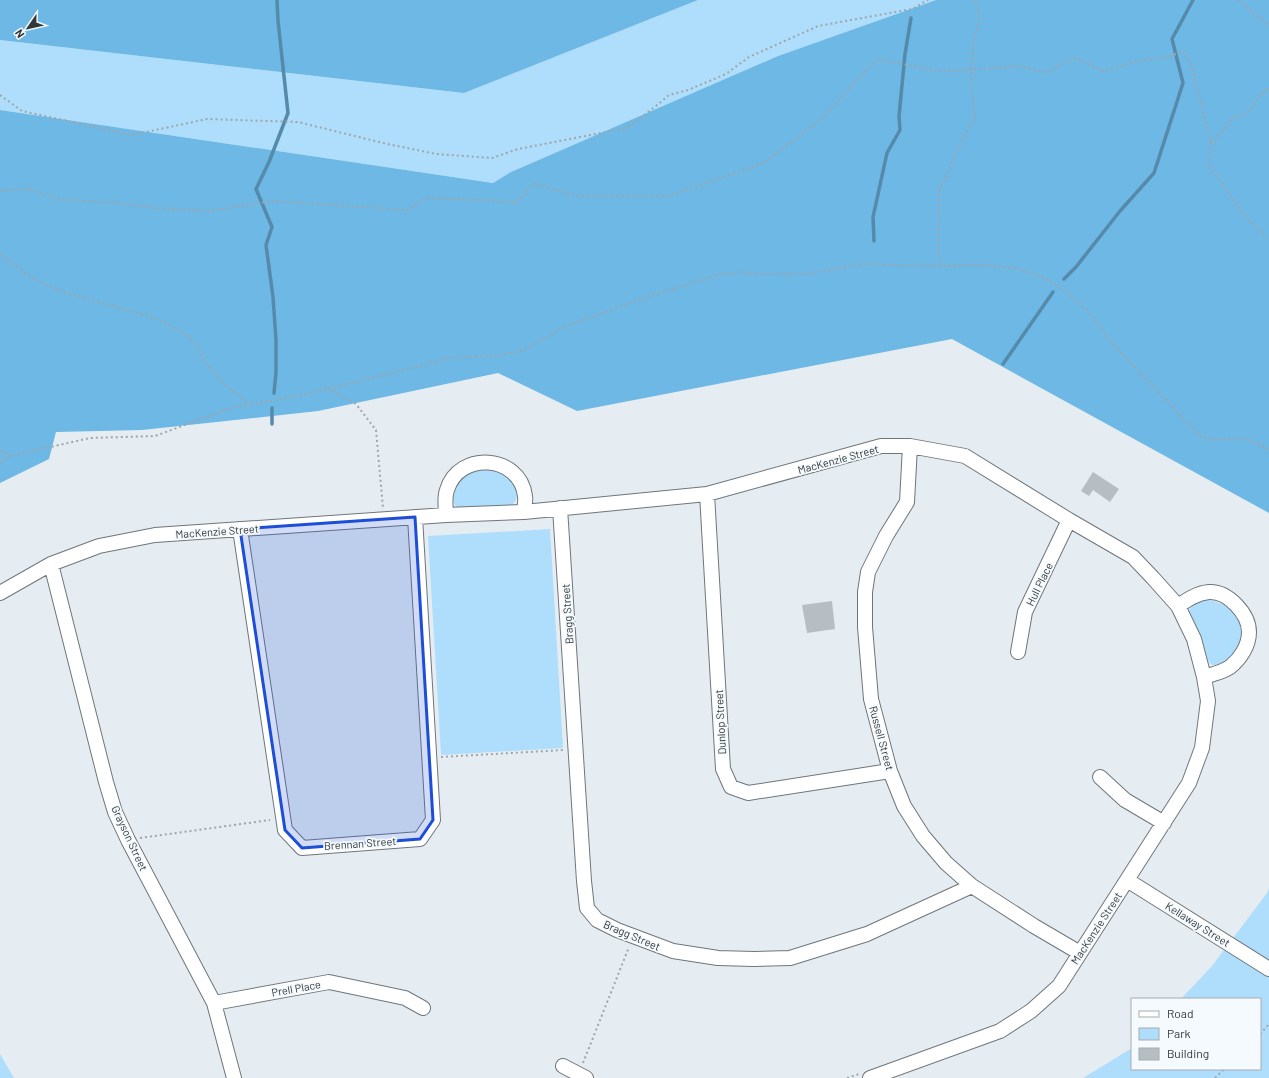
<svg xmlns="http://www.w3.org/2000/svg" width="1269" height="1078" font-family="Barlow,sans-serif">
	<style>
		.green { fill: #aedefc }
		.forest { fill: #6db8e4 }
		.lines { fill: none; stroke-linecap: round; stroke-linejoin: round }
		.stream { stroke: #558aaa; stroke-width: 3.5 }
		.building { fill: #b6bec3 }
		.minor-casing { stroke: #6f767b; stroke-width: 16 }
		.path { stroke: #9fa5a9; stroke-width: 2; stroke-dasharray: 2 3; stroke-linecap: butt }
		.minor { stroke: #fff; stroke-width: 14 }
		.marked { fill: #1d4ed8; fill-opacity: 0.2; stroke: #1d4ed8; stroke-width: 3; stroke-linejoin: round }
		.labels { text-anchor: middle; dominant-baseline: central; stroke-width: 3.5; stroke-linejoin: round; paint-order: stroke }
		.street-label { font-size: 11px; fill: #333739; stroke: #f4fafe }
	</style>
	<rect width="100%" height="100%" fill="#e5edf2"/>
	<path class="green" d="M698 0H936L778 56 511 172 493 183 0 110V40L464 93Z
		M487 467C493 469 500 471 505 474 515 482 524 501 508 507L457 508 451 499 452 489 464 473Z
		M550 529 563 748 441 755 428 536Z
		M1206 599C1213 601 1222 603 1228 608 1234 613 1240 622 1241 629 1243 646 1230 668 1212 665L1208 661 1189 616V611L1194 602Z
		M1269 888V1078H1083L1132 1048V1069H1260V999H1181L1212 966 1267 893Z
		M0 1054 14 1078H0Z"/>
	<path class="forest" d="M0 0H698L464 93 0 40Z
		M936 0H1269V513L952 339 577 411 498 373 318 411 142 430 56 432 49 459 0 483V110L493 183 511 172 778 56Z"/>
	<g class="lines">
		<path class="stream" d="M874 241 873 217 887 153 900 130 899 116 905 54 911 18
			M1064 279 1076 267 1120 211 1154 173 1183 83 1172 39 1193 0
			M1003 364 1053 292
			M274 393 276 372V340L273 297 266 245 272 227 256 189 269 162 288 113 278 21 277 0
			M272 424V408"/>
	</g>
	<path class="building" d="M1093 472 1119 489 1110 502 1093 490 1089 496 1081 491Z
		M832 601 835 629 807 633 802 605Z"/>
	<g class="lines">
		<g class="minor-casing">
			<path id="minor" d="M910 446 907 502 886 536 868 572 865 592V627L871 699 890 771 904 806 923 836 946 863 972 886 1034 926 1080 953
				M707 494 723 769 731 787 748 793 890 771
				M560 508 584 881 587 908 597 920 617 930 673 951 718 958 754 959 790 958 867 934 972 886
				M446 515C446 507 444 498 447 490 459 450 520 455 525 496 526 501 524 507 524 512
				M240 529 285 830 302 848 420 839 433 820 415 517
				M51 564 106 782 115 812 128 840 214 1003 234 1078
				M0 593 51 564 99 546 155 535 446 515 524 512 707 494 881 446H910L965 456 1069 520 1133 557 1153 578 1178 606 1194 639 1204 677 1208 701 1202 748 1189 783 1059 986 1031 1011 1000 1031 870 1078
				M1178 606C1187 600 1197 593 1209 592 1228 591 1249 614 1249 632 1249 646 1240 659 1230 667 1223 672 1213 674 1204 677
				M1018 652 1025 612 1069 520
				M1100 777 1125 800 1164 823
				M1127 880 1269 969
				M214 1003 329 982 405 998 423 1008
				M563 1066 586 1078"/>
		</g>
		<path class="path" d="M1238 0 1269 26
			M1269 89 1261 94 1252 108 1245 114 1233 118 1211 145 1208 164 1244 215 1269 240
			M0 95 22 111 132 135 207 119 298 122 383 143 436 154 492 158 518 149 627 128 656 106 669 95 688 90 726 74 749 57 818 26 912 9 928 0
			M0 191 29 189 57 199 117 203 155 208 210 211 272 201 409 210 425 198 483 200 516 203 534 183 576 196H668L764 163 824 117 855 82 878 59 939 71 972 70 1018 66 1047 73 1059 65 1076 58 1103 71 1138 61 1168 57 1184 51 1193 70 1211 145
			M0 254 29 276 57 290 154 318 184 333 196 342 206 364 224 384 249 404
			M939 266V192L958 148 975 117 971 85 973 44 980 17 975 0
			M328 388 356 404 376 430 383 508
			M0 451 10 456
			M0 463 10 456 90 438 155 436 231 408 307 394 451 358 502 355 521 351 566 326 644 298 720 274 741 272 760 274H805L865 264 928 266 984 265 1019 269 1049 280 1070 295 1087 310 1111 342 1200 436 1214 440 1244 438 1269 449
			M441 757 564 750
			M140 838 270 820
			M1260 1034 1269 1024
			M583 1063 629 947
			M847 1078 859 1074
			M1215 1078 1224 1069"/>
		<use href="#minor" class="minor"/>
	</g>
	<path class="marked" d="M415 517 433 820 420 839 302 848 285 830 240 529Z"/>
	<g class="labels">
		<g class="street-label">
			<text transform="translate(838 459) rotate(-15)">MacKenzie Street</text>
			<text transform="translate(217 531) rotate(-4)">MacKenzie Street</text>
			<text transform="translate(1039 584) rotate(-64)">Hull Place</text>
			<text transform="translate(567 614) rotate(-94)">Bragg Street</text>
			<text transform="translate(720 722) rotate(-93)">Dunlop Street</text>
			<text transform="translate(882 738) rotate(75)">Russell Street</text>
			<text transform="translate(130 838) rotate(65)">Grayson Street</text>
			<text transform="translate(360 843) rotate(-4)">Brennan Street</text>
			<text transform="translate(1198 924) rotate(32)">Kellaway Street</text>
			<text transform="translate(1096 928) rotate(-57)">MacKenzie Street</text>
			<text transform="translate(632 935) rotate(23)">Bragg Street</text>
			<text transform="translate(296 988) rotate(-10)">Prell Place</text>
		</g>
	</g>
	<rect x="1131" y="998" width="130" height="72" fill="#f4fafe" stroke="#a7acaf"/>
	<rect x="1139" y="1011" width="20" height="6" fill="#ffffff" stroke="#a7acaf"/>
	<text x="1167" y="1018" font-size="12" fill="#333739">Road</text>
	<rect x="1139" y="1028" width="20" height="12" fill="#aedefc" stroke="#a7acaf"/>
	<text x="1167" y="1038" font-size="12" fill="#333739">Park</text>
	<rect x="1139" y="1048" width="20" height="12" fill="#b6bec3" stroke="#a7acaf"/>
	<text x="1167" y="1058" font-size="12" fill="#333739">Building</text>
	<g transform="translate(28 28) rotate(236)" stroke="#f4fafe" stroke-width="3" paint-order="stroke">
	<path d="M0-3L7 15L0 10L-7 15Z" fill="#333739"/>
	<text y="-6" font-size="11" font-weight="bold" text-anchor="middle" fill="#333739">N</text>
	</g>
</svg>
